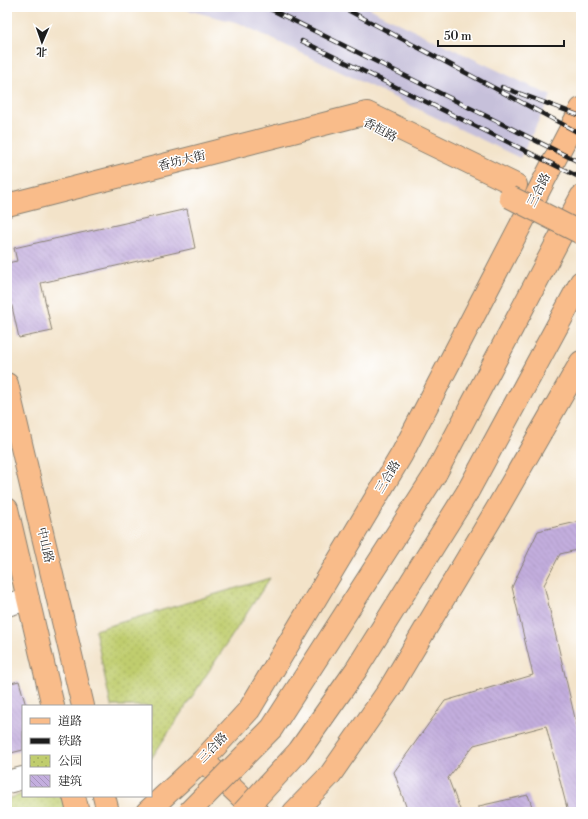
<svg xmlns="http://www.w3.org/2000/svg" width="588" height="819" font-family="'Libre Bodoni','Noto Serif SC',serif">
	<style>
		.railway { fill: #c6c0da }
		.park { fill: url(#park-dots); stroke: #6e7445 }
		.building { fill: url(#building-back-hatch) }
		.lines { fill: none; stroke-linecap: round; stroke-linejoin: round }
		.minor-casing { stroke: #888072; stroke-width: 24 }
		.major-casing { stroke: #888072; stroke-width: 24 }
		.highway-casing { stroke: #888072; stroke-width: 24 }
		.minor { stroke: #fff; stroke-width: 22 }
		.major { stroke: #f9bc8a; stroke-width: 22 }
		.highway { stroke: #f9bc8a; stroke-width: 22 }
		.rail-casing { stroke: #1c1c1c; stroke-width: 4.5 }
		.rail { stroke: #fff; stroke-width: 3; stroke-dasharray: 9; stroke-linecap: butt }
		.major-bridge-casing { stroke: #888072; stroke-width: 24; stroke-linecap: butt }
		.highway-bridge-casing { stroke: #888072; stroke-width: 24; stroke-linecap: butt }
		.major-bridge { stroke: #f9bc8a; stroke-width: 22 }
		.highway-bridge { stroke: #f9bc8a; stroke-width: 22 }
		.labels { text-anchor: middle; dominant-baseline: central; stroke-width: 3; stroke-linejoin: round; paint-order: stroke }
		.street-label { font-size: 12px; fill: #1c1c1c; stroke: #fff }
	</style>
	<defs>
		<pattern id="park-dots" width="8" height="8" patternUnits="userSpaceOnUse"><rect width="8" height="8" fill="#c0cd6e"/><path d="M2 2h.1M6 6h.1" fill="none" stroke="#a4af5f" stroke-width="1.8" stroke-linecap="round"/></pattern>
		<pattern id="building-back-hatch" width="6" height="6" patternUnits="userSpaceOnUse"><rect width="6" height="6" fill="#c3aede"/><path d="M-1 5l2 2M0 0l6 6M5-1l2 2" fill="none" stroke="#a795be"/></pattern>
	</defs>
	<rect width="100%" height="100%" fill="#fff"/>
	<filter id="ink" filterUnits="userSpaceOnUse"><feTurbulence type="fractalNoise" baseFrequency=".025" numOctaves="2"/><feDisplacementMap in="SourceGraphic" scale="8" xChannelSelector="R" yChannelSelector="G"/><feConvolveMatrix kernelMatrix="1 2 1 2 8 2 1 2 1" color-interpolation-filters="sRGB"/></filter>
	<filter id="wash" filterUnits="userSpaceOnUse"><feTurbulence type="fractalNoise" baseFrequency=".012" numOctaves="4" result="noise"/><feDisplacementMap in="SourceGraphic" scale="16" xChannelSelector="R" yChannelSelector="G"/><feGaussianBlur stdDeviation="0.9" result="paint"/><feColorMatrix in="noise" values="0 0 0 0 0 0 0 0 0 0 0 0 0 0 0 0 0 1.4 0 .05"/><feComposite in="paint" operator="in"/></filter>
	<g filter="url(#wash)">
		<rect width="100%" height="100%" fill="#f3e3c9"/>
		<path class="railway" d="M175 7H368L382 15 551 96 520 158 239 23Z"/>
		<path class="park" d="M270 578 151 759V706H111L95 630Z
			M23 794V796H65L69 812H7V799Z"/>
		<g id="blocks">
			<path class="building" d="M187 209 195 248 41 283 52 331 19 338 7 284V263L17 261 14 248Z
				M581 521V549L560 554 544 585 581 744V812H568L546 726 474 745 448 778 461 812H408L394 772 445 701 533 675 512 587 538 531Z
				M19 681 26 706H23V750L7 754V684Z
				M528 795 534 812H479V806Z"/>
		</g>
	</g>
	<g filter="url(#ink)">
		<use href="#blocks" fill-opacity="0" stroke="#888072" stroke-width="1"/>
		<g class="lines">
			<g class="minor-casing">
				<path id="minor" d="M7 605 28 599
					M7 782 23 778"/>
			</g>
			<g class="major-casing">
				<path id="major" d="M7 205 367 113 516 185
					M7 384 83 706
					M7 509 53 706
					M74 796 78 812
					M104 796 108 812"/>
			</g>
			<g class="highway-casing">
				<path id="highway" d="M436 473 581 197
					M468 491 581 282
					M208 765 257 812
					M147 812 203 760 249 710 402 454 581 109
					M294 812 330 775 389 690 498 507 581 362"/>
			</g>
			<use href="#minor" class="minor"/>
			<use href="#major" class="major"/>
			<use href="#highway" class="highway"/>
			<g class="rail-casing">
				<path id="rail" d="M266 7 581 163
					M342 7 581 134
					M302 41 581 178
					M502 87 581 116"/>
			</g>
			<use href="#rail" class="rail"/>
			<g class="major-bridge-casing">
				<path id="major-bridge" d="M510 197 581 233"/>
			</g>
			<g class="highway-bridge-casing">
				<path id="highway-bridge" d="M189 812 272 728 436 473
					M243 812 299 751 356 670 468 491"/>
			</g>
			<use href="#major-bridge" class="major-bridge"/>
			<use href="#highway-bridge" class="highway-bridge"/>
		</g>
	</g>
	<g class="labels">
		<g class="street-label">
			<text transform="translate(380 130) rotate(28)">香恒路</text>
			<text transform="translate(182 161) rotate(-14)">香坊大街</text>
			<text transform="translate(539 190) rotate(-63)">三合路</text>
			<text transform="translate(388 477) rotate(-59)">三合路</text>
			<text transform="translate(45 545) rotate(77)">中山路</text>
			<text transform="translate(213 748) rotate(-46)">三合路</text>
		</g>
	</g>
	<rect width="588" height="819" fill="none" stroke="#fff" stroke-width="24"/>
	<rect x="22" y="705" width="130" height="92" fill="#ffffff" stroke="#a4a4a4"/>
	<rect x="30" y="718" width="20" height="6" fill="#f9bc8a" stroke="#a4a4a4"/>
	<text x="58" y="725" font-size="12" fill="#1c1c1c">道路</text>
	<rect x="30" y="738" width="20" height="6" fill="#1c1c1c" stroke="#a4a4a4"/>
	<text x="58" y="745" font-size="12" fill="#1c1c1c">铁路</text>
	<rect x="30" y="755" width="20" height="12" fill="url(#park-dots)" stroke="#a4a4a4"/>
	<text x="58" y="765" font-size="12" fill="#1c1c1c">公园</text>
	<rect x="30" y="775" width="20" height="12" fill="url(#building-back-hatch)" stroke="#a4a4a4"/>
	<text x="58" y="785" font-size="12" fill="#1c1c1c">建筑</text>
	<g transform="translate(42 42) rotate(182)" stroke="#ffffff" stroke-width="3" paint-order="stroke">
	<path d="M0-3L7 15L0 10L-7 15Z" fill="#1c1c1c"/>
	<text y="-6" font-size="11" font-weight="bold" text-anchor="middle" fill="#1c1c1c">北</text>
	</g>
	<path d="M438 40v6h126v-6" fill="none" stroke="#1c1c1c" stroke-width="2"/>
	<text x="444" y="40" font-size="12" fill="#1c1c1c" stroke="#ffffff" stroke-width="3" paint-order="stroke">50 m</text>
</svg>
